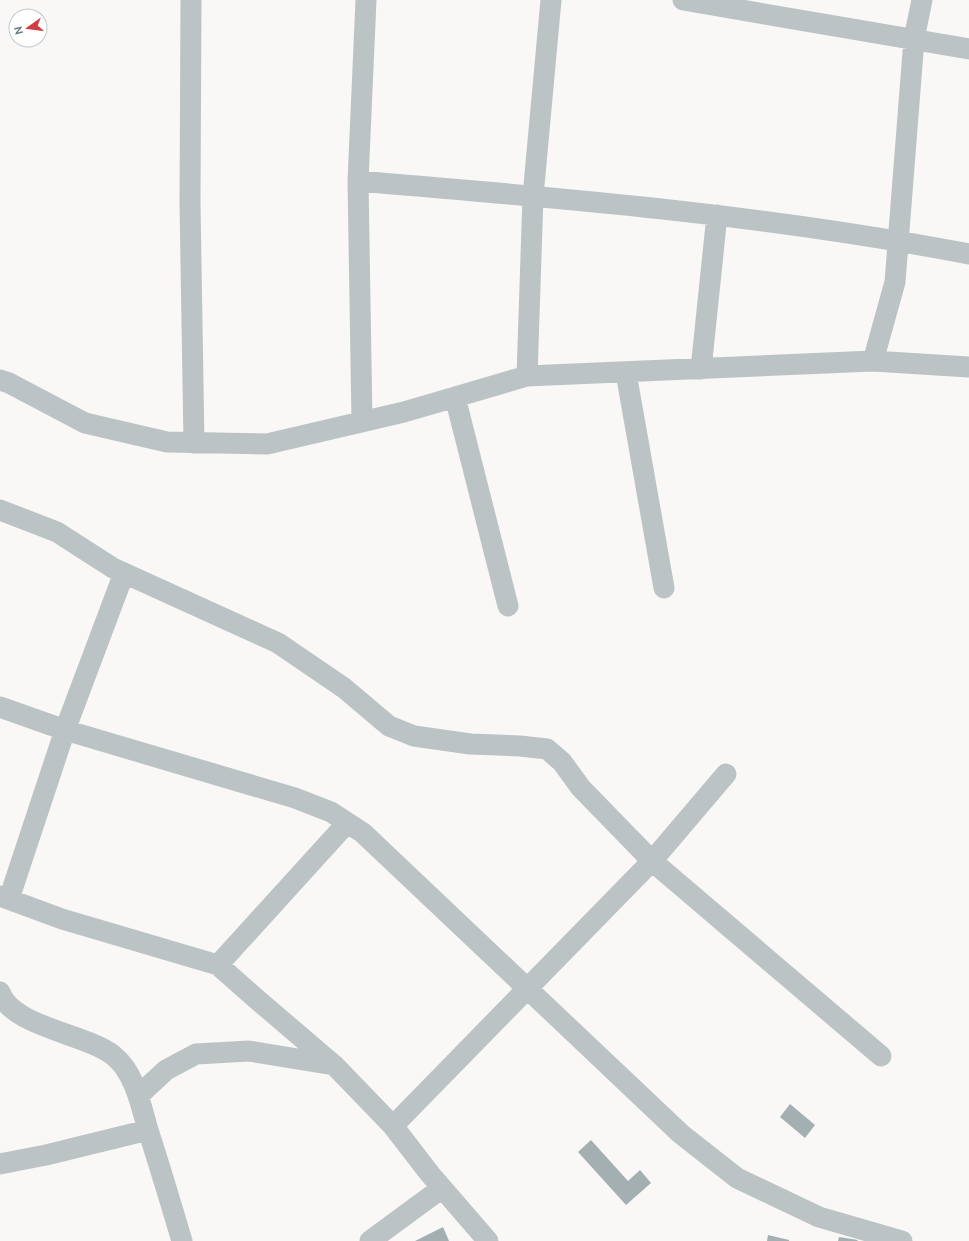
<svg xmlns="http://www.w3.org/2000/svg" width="969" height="1241" font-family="Ubuntu,sans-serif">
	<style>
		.building { fill: #a4afb2 }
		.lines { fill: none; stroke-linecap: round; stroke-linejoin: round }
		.street { stroke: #bcc3c4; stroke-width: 21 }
	</style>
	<rect width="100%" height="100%" fill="#f9f8f7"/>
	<path class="building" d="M790 1104 815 1125 805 1138 780 1117Z
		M591 1140 628 1181 640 1170 651 1183 626 1205 578 1152Z
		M443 1227 449 1241H415Z
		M768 1235 789 1240V1241H767Z
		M839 1237 858 1240 857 1241H838Z"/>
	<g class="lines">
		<path class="street" d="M191 0 190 203 194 443
			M683 0 969 49
			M358 181C562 198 767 215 969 254
			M873 361 969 367
			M701 369 717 215
			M626 373 664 588
			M527 376 533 196 551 0
			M0 380 9 383 85 423 167 442 267 444 404 412 527 376 873 361 895 282 914 39 922 0
			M455 397 508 606
			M362 422 358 181 366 0
			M0 510 57 532 113 568 278 643 344 688 389 726 414 736 470 744 520 746 547 749 562 762 581 788 652 861 881 1056
			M0 707 65 730 295 798 331 812 363 833 681 1134 737 1178 819 1217 902 1241
			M0 896 62 919 218 965 260 1002 335 1066 393 1126 430 1174 488 1241
			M9 899 65 730 124 573
			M218 965 347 823
			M0 992C11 1027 88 1034 114 1056 135 1073 141 1106 148 1130 160 1167 171 1204 182 1241
			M138 1096 166 1070 196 1054 249 1051 334 1065
			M393 1126 652 861 726 774
			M0 1164 46 1155 148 1130
			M370 1241 442 1188"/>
	</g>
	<g transform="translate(28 28) rotate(256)"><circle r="19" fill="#ffffff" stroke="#c2cacc"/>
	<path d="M0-3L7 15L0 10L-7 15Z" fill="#d33d3e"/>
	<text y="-6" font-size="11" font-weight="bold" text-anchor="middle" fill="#667a7f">N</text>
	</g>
</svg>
